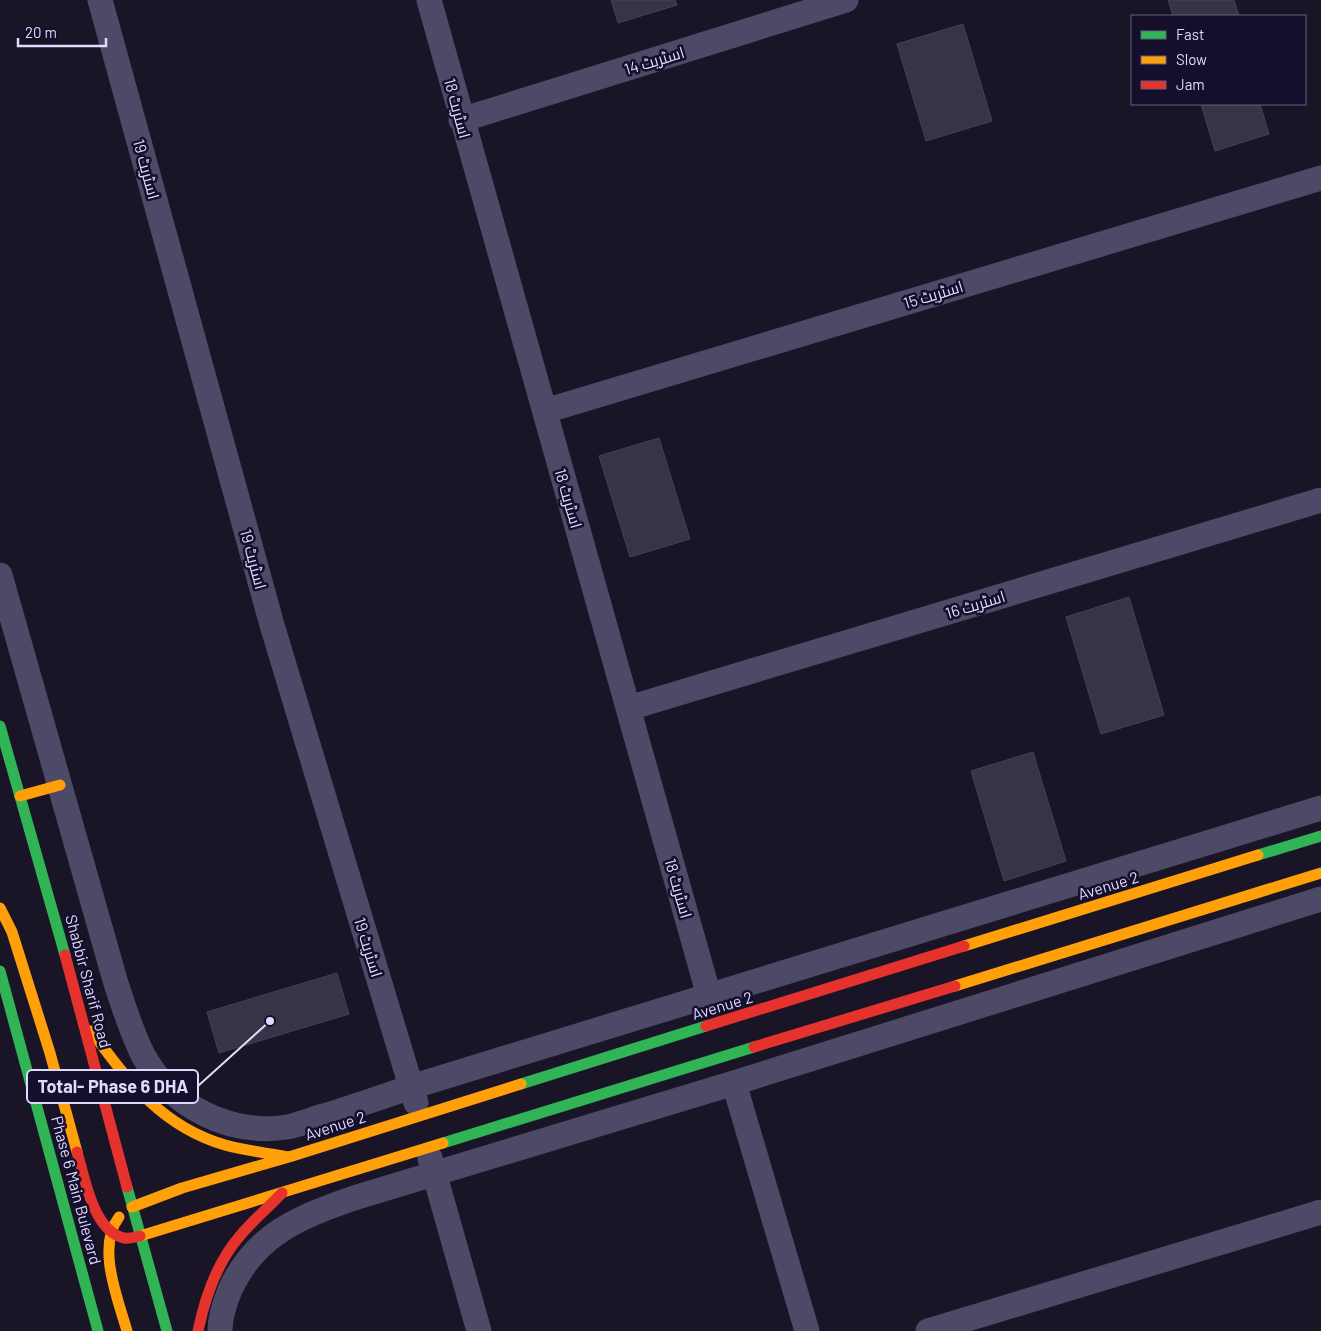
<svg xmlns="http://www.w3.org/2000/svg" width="1321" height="1331" font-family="Barlow,Cairo,sans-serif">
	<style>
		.building { fill: #383447; stroke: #454059 }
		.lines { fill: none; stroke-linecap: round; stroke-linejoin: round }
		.street { stroke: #4c4a67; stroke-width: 25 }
		.fast { stroke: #30b455; stroke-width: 11 }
		.slow { stroke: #ff9f0a; stroke-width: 11 }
		.jam { stroke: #e5322d; stroke-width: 11 }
		.labels { text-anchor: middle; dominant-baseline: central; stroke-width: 5; stroke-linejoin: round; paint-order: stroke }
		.street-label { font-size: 16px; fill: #dfdaff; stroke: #150f2c }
		.leader { fill: none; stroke: #dfdaff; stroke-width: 2 }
		.callout-dot { fill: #dfdaff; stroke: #150f2c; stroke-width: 2 }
		.callout { fill: #150f2c; stroke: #dfdaff; stroke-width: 2 }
		.callout-label { font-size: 18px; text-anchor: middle; font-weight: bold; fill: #dfdaff }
	</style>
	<rect width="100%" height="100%" fill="#191526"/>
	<path class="building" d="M611 0H675L677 5 618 23Z
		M1168 0H1234L1239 16H1173Z
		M963 24 992 121 926 141 897 44Z
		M1201 104H1260L1269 134 1215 151Z
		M659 438 690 539 630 557 599 456Z
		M1129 597 1164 715 1101 734 1066 617Z
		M1033 752 1066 861 1004 881 971 771Z
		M337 973 349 1014 219 1053 207 1012Z"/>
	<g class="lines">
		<path class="street" d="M100 0 272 625 416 1103
			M429 0 709 996
			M461 120 846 0
			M545 411 1321 178
			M0 575 115 980C123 1005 131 1031 143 1055 171 1106 229 1136 287 1127 299 1125 312 1119 324 1116 353 1107 382 1097 411 1087L1321 808
			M629 708 1321 500
			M734 1083 807 1331
			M430 1158 479 1331
			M220 1331C220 1317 225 1302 230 1290 255 1234 300 1217 354 1198L734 1083 1321 899
			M928 1331 1321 1212"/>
		<path class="fast" d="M0 726 65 955
			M1258 855 1321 836
			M0 971 98 1331
			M521 1084 706 1026
			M443 1143 754 1047
			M127 1187 167 1331"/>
		<path class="slow" d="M20 796 60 785
			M0 908 12 932 50 1053 77 1152
			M964 946 1258 855
			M955 986 1321 873
			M91 1031C129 1082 161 1126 225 1145 246 1151 268 1153 289 1157
			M132 1207 182 1188 289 1157 521 1084
			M119 1217C96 1247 118 1299 127 1331
			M140 1236 443 1143"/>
		<path class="jam" d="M65 955 127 1187
			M706 1026 964 946
			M754 1047 955 986
			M77 1152C85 1178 93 1231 124 1238 129 1239 135 1237 140 1236
			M198 1331C205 1297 216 1264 239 1237 252 1221 268 1208 282 1193"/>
	</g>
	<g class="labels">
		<g class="street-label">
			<text transform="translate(654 60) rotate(-17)">اسٹریٹ 14</text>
			<text transform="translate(458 108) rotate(75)">اسٹریٹ 18</text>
			<text transform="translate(147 169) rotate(75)">اسٹریٹ 19</text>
			<text transform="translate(933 294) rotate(-17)">اسٹریٹ 15</text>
			<text transform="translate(569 498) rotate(74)">اسٹریٹ 18</text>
			<text transform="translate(254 559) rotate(75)">اسٹریٹ 19</text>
			<text transform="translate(975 604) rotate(-17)">اسٹریٹ 16</text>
			<text transform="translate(1108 885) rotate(-17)">Avenue 2</text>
			<text transform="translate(679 888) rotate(74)">اسٹریٹ 18</text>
			<text transform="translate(369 947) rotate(73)">اسٹریٹ 19</text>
			<text transform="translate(89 981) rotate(75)">Shabbir Sharif Road</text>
			<text transform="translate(722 1005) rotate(-17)">Avenue 2</text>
			<text transform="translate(335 1125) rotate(-18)">Avenue 2</text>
			<text transform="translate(77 1190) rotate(75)">Phase 6 Main Bulevard</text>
		</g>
	</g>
	<path class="leader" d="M270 1021L198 1086"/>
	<circle class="callout-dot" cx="270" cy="1021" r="5"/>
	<rect class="callout" x="27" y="1070" width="171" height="33" rx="5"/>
	<g class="callout-label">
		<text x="113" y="1093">Total- Phase 6 DHA</text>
	</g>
	<rect x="1131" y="15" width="175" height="90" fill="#150f2c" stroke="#666080"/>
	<rect x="1141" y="31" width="25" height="8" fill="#30b455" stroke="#666080"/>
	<text x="1176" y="40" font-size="15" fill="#dfdaff">Fast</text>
	<rect x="1141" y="56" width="25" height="8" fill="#ff9f0a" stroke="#666080"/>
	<text x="1176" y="65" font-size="15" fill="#dfdaff">Slow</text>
	<rect x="1141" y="81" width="25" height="8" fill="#e5322d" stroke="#666080"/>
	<text x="1176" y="90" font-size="15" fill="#dfdaff">Jam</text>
	<path d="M18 38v8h88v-8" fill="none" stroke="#dfdaff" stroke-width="2.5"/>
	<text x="25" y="38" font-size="15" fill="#dfdaff" stroke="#150f2c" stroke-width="4" paint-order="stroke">20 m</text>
</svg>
